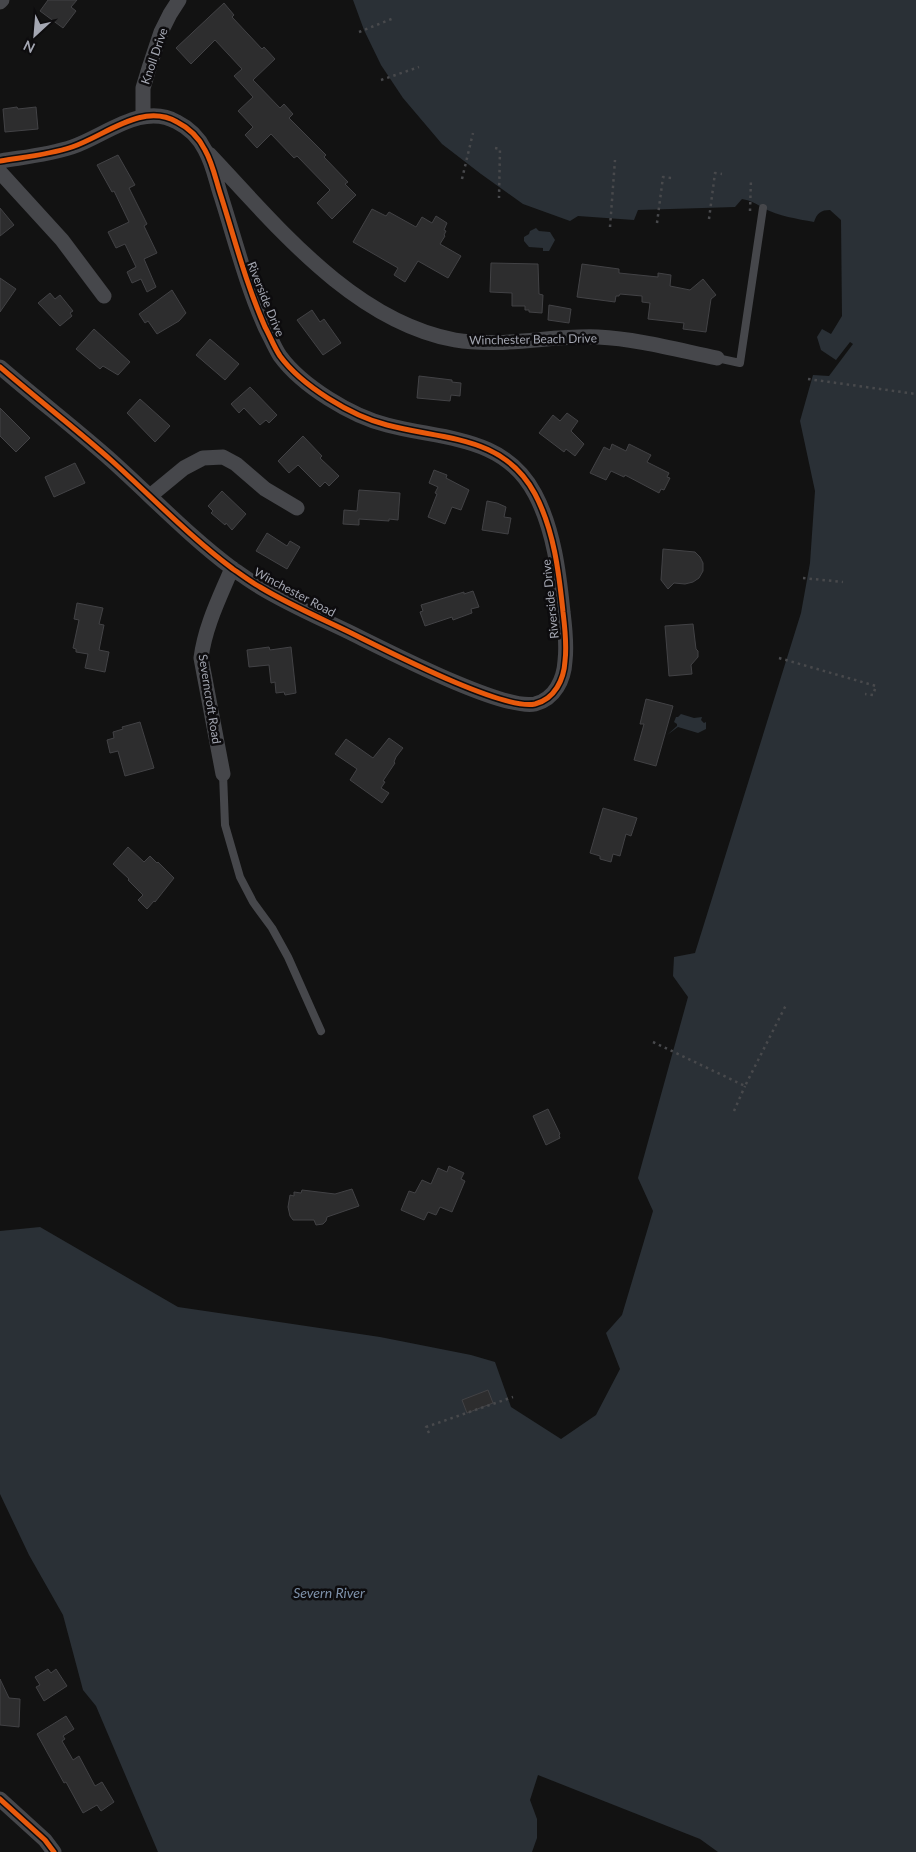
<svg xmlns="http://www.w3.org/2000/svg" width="916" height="1852" font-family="Lato,sans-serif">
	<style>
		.water { fill: #2a3036 }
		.building { fill: #2d2d2e; stroke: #424245 }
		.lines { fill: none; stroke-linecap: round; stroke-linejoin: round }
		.path { stroke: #48494c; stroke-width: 2.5; stroke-dasharray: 2.5 4; stroke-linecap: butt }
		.service { stroke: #46474b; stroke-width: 8 }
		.minor { stroke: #46474b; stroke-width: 15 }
		.cycleway-casing { stroke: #0d0c0e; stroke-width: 8 }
		.cycleway { stroke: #e8590c; stroke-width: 5 }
		.labels { text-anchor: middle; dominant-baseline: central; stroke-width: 5; stroke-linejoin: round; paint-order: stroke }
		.street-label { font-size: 12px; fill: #a4a7b2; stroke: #0d0c0e }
		.water-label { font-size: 14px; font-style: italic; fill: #7e91aa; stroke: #0d0c0e }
	</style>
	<rect width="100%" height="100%" fill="#121212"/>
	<path class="water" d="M353 0H916V1852H718L700 1839 538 1775 530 1800 537 1819V1838L532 1852H158L96 1706 83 1690 63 1615 29 1555 0 1494V1231L40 1227 178 1307 380 1337 471 1355 495 1362 511 1407 561 1439 596 1415 620 1369 606 1333 622 1315 653 1211 638 1178 688 997 673 976 674 957 695 953 801 613 810 563 815 491 800 421 813 375 829 376 853 344 850 342 836 360 821 350 817 337 822 329 831 334 842 316 841 220 830 210C821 210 817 213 814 222 797 219 779 216 763 208 755 203 752 201 742 199L735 207 638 210 634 220 578 216 570 221 523 204 481 174 442 144 403 98 381 65 364 30Z
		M536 228 539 231 550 232 555 240 549 251H543V248L529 247 524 241V237L529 234 530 231Z
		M681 714 694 718 702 717 701 720 704 723 706 722V729L698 733 678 727 667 735 677 726V724L674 722 676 717H678Z"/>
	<path class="building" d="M48 0H77L71 7 76 11 63 28 40 11Z
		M224 3 234 15 232 17 262 49 264 47 275 59 253 80 280 108 284 104 293 114 289 118 326 155 324 157 348 182 345 184 356 195 332 219 317 203 330 190 297 156 294 158 271 134 257 148 245 135 253 127 238 111 253 97 234 76 242 69 215 40 191 64 176 48Z
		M17 107 18 109 36 107 38 129 5 132 3 109Z
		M118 155 135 185 129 188 147 224 144 226 157 253 144 259 156 287 147 292 141 279 132 283 127 272 136 267 125 244 116 248 108 232 129 222 114 191 112 192 97 165Z
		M0 208 14 225 0 236Z
		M372 209 386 216 389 212 416 227 422 217 432 223 436 216 447 223 444 230 446 231 444 235 445 236 440 244 461 256 448 278 418 261 405 282 394 275 398 268 353 242Z
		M491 263 538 264 539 294 543 295 542 313 529 312V310H525V306H512V293L490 292Z
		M582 264 619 269V273L658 277V273L671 275 670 286 690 290 703 279 716 295 711 299 706 332 683 329 684 323 648 319 650 303 642 302V296L620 294 619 296H616L615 302 577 297Z
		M0 278 16 289 0 312Z
		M172 290 186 313 179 321 157 334 148 321 145 323 139 314Z
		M50 293 55 299 60 295 73 311 70 313 72 316 60 326 38 303Z
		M549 305 571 309 569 323 548 320Z
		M312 310 320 322 324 319 341 343 323 355 297 320Z
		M94 329 130 362 118 375 103 366 100 369 76 349Z
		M210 339 239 364 225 380 196 355Z
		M419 376 452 380V382L461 383 460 396 451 395 450 401 417 398Z
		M250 387 277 415 269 423 266 420 260 425 244 408 239 413 231 404Z
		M140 399 170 426 155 442 127 413Z
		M0 408 30 438 16 452 0 436Z
		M567 413 578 421 571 431 584 444 575 456 566 449 564 452 539 433 553 415 560 421Z
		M303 436 322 456 320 458 339 476 329 486 325 482 320 487 298 465 289 473 278 461Z
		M612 444 626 451 629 444 651 455 647 462 669 473 667 477 670 478 664 490 661 489 659 493 625 475 624 477 611 471 606 480 590 473 604 447 610 450Z
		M75 463 85 483 54 497 45 477Z
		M434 470 447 475 446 478 469 490 461 510 452 507 445 524 428 517 437 494 435 493 438 487 429 483Z
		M359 490 400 493 398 520 389 519V521L359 519V525L343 524 344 510 357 511Z
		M222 491 246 514 232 530 226 523 225 525 211 513 213 511 208 506Z
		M487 501 497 503 506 507 504 517 511 518 508 534 482 530Z
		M267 533 287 546 290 541 300 547 287 569 256 551Z
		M663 549 695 552 700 557 703 563V571L699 578 693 582 685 584 674 583 668 589 661 580Z
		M473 591 479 607 471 609 472 613 453 620 452 617 425 626 420 612 423 611 421 605 464 592V594Z
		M77 603 103 608 99 624 104 625 99 650 109 652 105 672 85 668 88 654 76 652V649L73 648 79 620 74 619Z
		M693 624 696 649 698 651V657L691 665 692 674 669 676 665 626Z
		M269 647 270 650 291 647 296 693 285 695 284 692 276 693 275 682 271 683 269 665 249 667 247 650Z
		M646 699 673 706 656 766 634 760 644 724H640Z
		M140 722 154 768 125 776 118 751 110 753 107 740 114 738 113 732 123 729 122 727Z
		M389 738 403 748 396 757 394 762 395 763 383 781 385 782 381 788 389 793 382 803 350 780 357 769 335 754 346 739 373 758Z
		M603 808 637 818 631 836 626 834 620 856 613 854 611 862 600 859V856L590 853Z
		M128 847 144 862 150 856 157 863 158 862 174 878 155 902 154 901 147 909 138 900 143 895 128 880 129 879 113 864Z
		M548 1109 560 1134 559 1135 560 1138 546 1145 533 1116Z
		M449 1166 464 1173 461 1179 465 1181 452 1212 440 1207 436 1215 428 1212 424 1220 401 1210 409 1191 415 1193 422 1180 431 1184 438 1168 447 1172Z
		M352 1189 359 1206 327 1217 326 1221 323 1224 316 1225 314 1220H293L290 1216 288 1207 290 1195 294 1196V1192L301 1193 302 1190 335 1194Z
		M488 1390 493 1403 467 1413 462 1400Z
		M48 1669 51 1673 56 1669 67 1686 44 1701 36 1687 40 1685 35 1677Z
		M0 1679 9 1698 20 1699 19 1727 0 1725Z
		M66 1716 74 1729 63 1736 65 1739 62 1741 73 1760 79 1756 95 1786 102 1782 114 1802 101 1811 97 1805 83 1813 66 1782 64 1783 37 1734Z"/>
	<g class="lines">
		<path class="path" d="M359 32 394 18
			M381 80 419 67
			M495 148 500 149 499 198
			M462 179 473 133
			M750 211 751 179
			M709 219 715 173 722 174
			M657 223 663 177 672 178
			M610 227 615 160
			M808 379 916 394
			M803 578 843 582
			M779 658 876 686 873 695 865 694
			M653 1042 745 1086 786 1005
			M734 1111 745 1086
			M429 1433 426 1427 513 1397"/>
		<path class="service" d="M717 358 740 363 763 208
			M223 774 225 825 240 877 253 902 272 928 288 957 321 1031"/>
		<path class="minor" d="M0 2 2 0
			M143 116V88L150 65 161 32 170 14 179 0
			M209 154C277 226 353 321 455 340 502 348 551 335 598 337 638 339 678 350 717 358
			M0 161C24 157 48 155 72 147 105 136 142 102 177 122 189 128 199 138 205 150 213 164 216 181 221 196 235 240 246 284 265 327 270 336 274 347 280 356 302 386 351 416 387 425 443 440 504 435 535 494 554 530 559 573 563 612 565 628 567 645 565 661 564 679 555 699 535 704 502 711 382 648 347 631 318 617 288 604 260 587 251 582 242 575 233 569 190 537 152 497 112 461 76 429 37 399 0 367
			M0 172 62 240 104 296
			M150 496 184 468 203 458 223 457 236 464 265 489 297 508
			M223 774 201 658C205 626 220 597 232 568
			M0 1799 45 1840 54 1852"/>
		<g class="cycleway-casing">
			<path id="cycleway" d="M0 161C24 157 48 155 72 147 105 136 142 102 177 122 189 128 199 138 205 150 213 164 216 181 221 196 235 240 246 284 265 327 270 336 274 347 280 356 302 386 351 416 387 425 443 440 504 435 535 494 554 530 559 573 563 612 565 628 567 645 565 661 564 679 555 699 535 704 502 711 382 648 347 631 318 617 288 604 260 587 251 582 242 575 233 569 190 537 152 497 112 461 76 429 37 399 0 367
				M0 1799 45 1840 54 1852"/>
		</g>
		<use href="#cycleway" class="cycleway"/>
	</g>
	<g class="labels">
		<g class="street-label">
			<text transform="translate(154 56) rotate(-71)">Knoll Drive</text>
			<text transform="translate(266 299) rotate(68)">Riverside Drive</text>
			<text transform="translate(533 339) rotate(-1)">Winchester Beach Drive</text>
			<text transform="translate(295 592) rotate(28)">Winchester Road</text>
			<text transform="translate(550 599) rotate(-96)">Riverside Drive</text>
			<text transform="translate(210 699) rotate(81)">Severncroft Road</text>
		</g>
		<g class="water-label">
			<text x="329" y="1592">Severn River</text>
		</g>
	</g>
	<g transform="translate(35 35) rotate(206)" stroke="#0d0c0e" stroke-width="4" paint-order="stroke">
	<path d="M0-4L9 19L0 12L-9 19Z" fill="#a4a7b2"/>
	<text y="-8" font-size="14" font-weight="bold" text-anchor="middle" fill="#a4a7b2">N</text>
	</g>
</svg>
